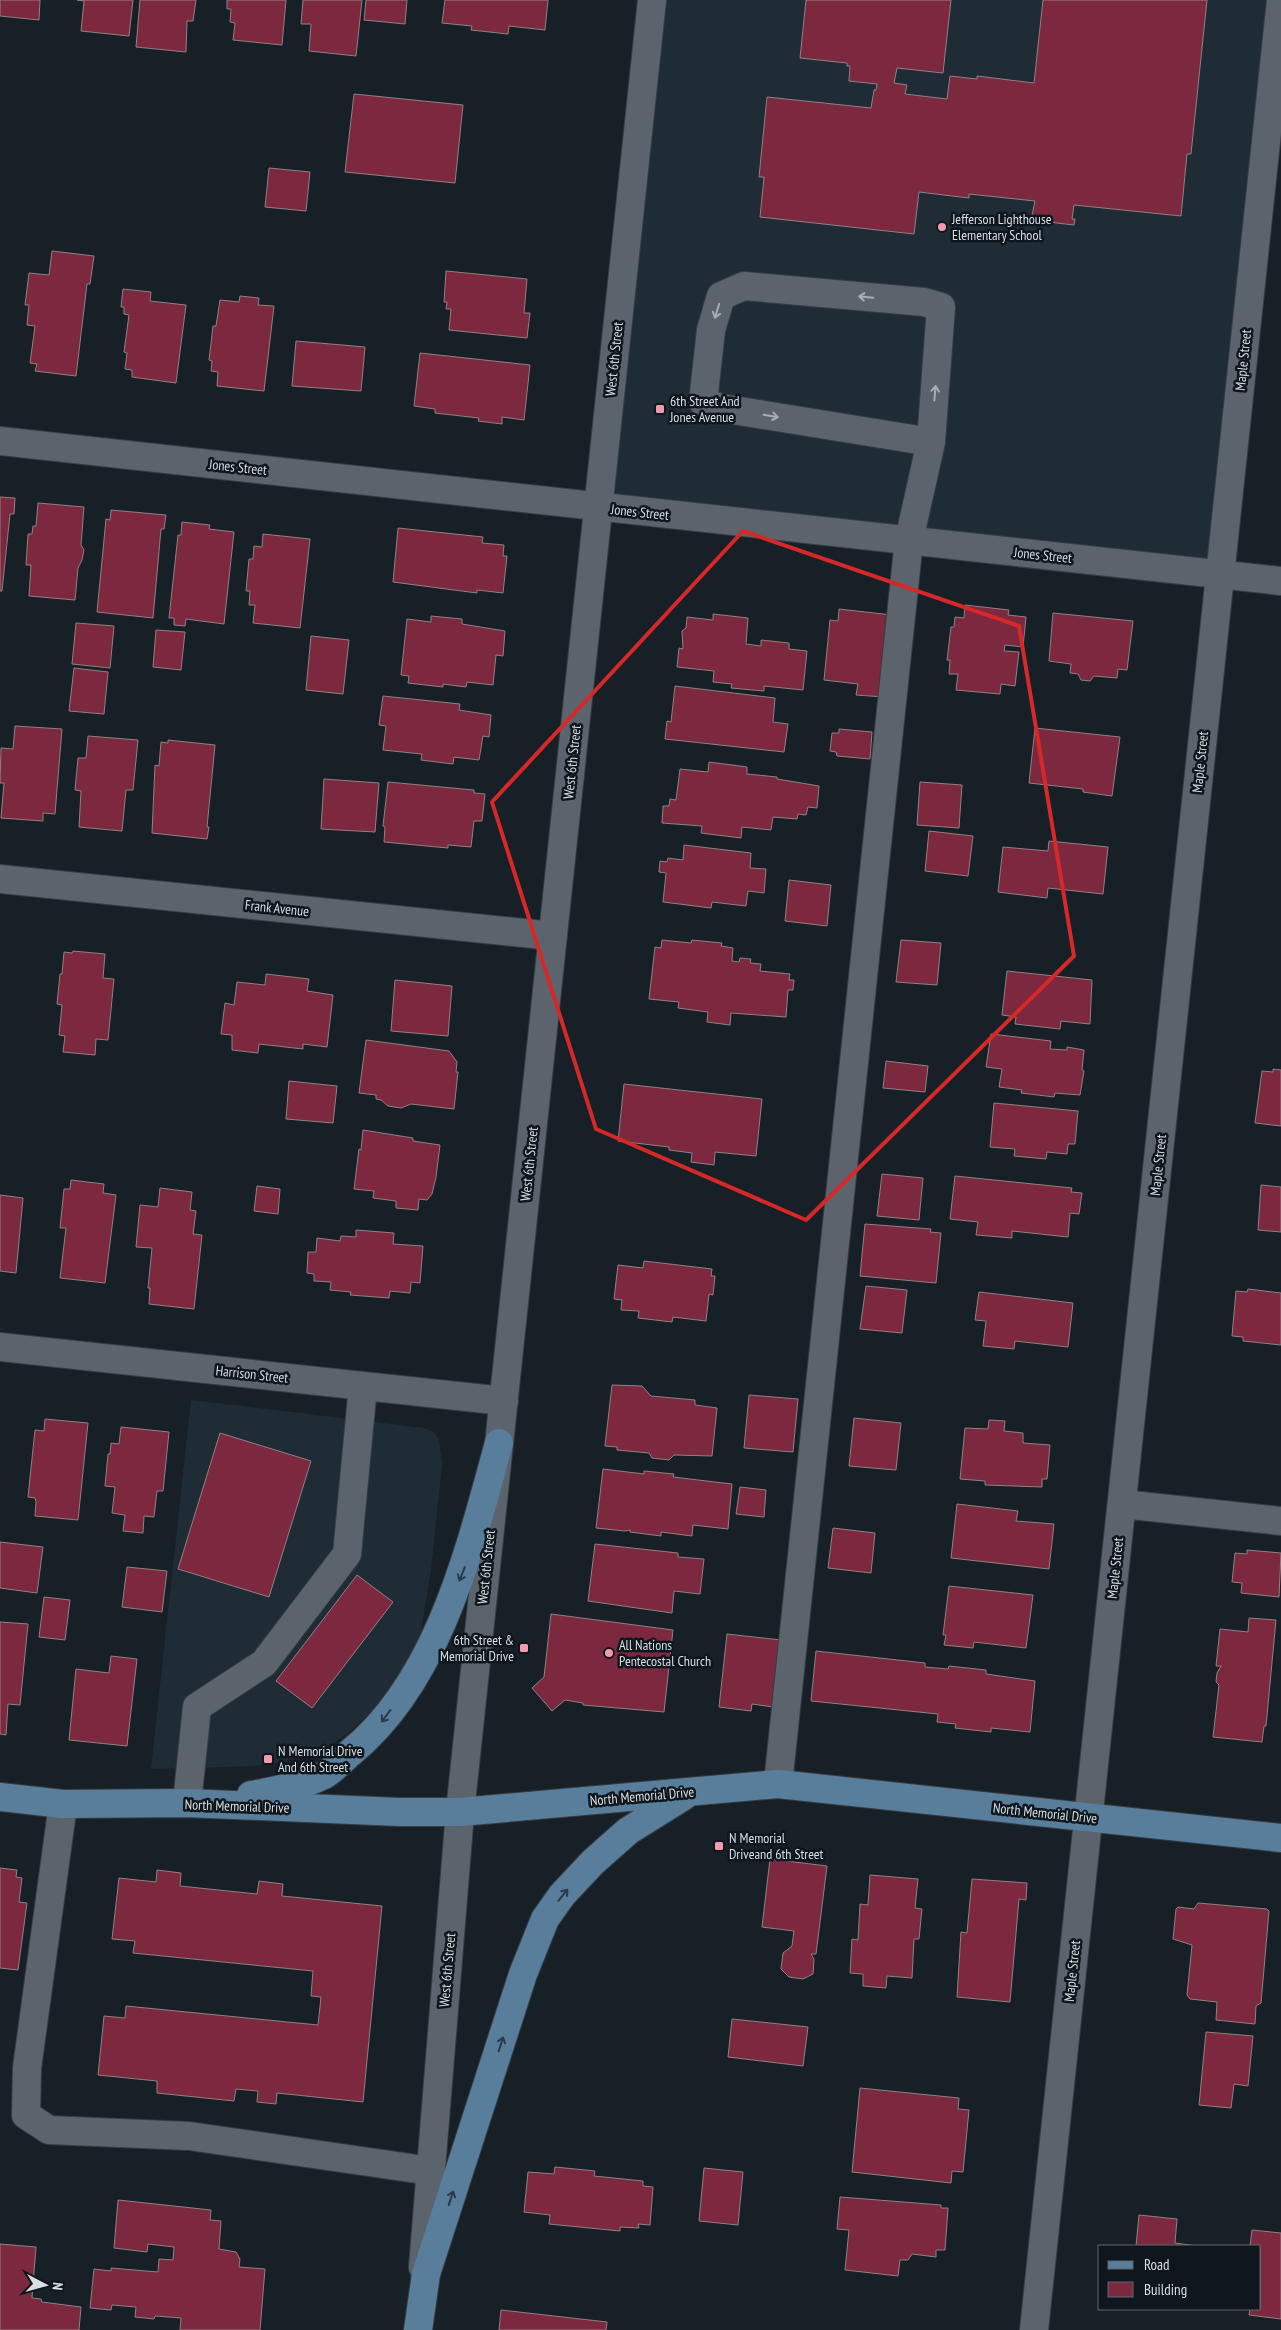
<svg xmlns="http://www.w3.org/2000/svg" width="1281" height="2330" font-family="'PT Sans Narrow',sans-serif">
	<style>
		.built { fill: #1f2c36 }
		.building { fill: #7c293f; stroke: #8f8183 }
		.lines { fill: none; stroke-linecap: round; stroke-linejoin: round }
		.minor-casing { stroke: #373d42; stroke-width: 30 }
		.major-casing { stroke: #373d42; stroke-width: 30 }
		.minor { stroke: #5b646d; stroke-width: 28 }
		.major { stroke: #597e9c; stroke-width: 28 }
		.oneway { stroke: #a6adb3 }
		.oneway2 { stroke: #293b4a }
		.marked { fill: none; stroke: #d62828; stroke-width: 4; stroke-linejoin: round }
		.poi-dot { fill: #f39aab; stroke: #0f171e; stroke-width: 2 }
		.labels { text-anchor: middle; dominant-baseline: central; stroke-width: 5; stroke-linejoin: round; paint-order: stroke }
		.poi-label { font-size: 14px; fill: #d8dee2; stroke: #0f171e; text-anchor: start }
		.street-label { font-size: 14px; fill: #d8dee2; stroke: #0f171e }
	</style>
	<rect width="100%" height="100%" fill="#182027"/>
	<path class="built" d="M652 0H1281L1220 574 598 507Z
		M191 1400 424 1428 434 1432 439 1440 442 1464 431 1570 421 1631 415 1651 401 1675 376 1708 349 1732 324 1750 287 1761 255 1766 151 1769Z"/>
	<path class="building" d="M0 0H40L39 20 0 16Z
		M77 0H133L129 36 81 31 84 1Z
		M140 0H196L193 21H187L186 52 136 47Z
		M227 0H286L282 45 233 40 235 23 230 22 231 9H227Z
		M303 0H362L356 56 309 51 311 24H301Z
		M366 0H407L405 24 364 20Z
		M445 0H548L545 30 509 26 508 34 471 30 472 26 442 23Z
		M806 0H951L943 73 897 68 894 83 907 85 905 94 947 99 950 76 977 79V76L1034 83 1043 0H1207L1191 154H1187L1181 216 1074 205 1072 219H1075L1074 225 1031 220 1035 201 969 194V198L919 192 914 234 760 217 764 177H759L767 97 871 108 874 90H876L877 84 849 81 850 66H847V63L800 58Z
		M354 94 463 105 455 183 345 172Z
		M269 168 310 172 306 211 265 207Z
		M52 251 94 256 90 284H87L76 376 35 371 37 364 30 363 35 326 27 325 29 305H25L29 273 49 275Z
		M446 271 527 279 524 313H530L527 338 449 330 451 309H446L447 302H444Z
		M123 289 151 292 150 301 186 305 176 383 132 377V370L125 369 127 353 124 352 129 315 124 314V307H121Z
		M240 296 259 298 258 305 274 306 264 391 217 386 218 372 211 371 212 361 209 360 213 326H216L220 300 239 302Z
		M296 341 365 347 361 391 292 386Z
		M420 353 530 365 524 420 502 417V424L478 421 479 418 435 413V409L414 406Z
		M0 497 15 498 14 514H10L2 591H0Z
		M38 503 84 507 81 545 84 550 82 560 78 568 75 600 29 596 31 565H26L28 534H32L33 526H36Z
		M111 510 166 515 164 529H161L153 618 97 612 106 519 110 520Z
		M182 522 210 525 209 529 234 532 224 624 186 619 185 626 174 625V618H169L178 535H181Z
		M398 528 483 537 482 543 504 545 503 556H507L503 593 477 590V593L393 582Z
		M263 534 310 539 300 628 253 623 255 605H249L250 591H246L249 559H253L254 546 262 547Z
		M965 605 1009 610 1008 615 1026 617 1023 647 1005 645 1004 651 1019 652 1015 686 1001 684 1000 694 956 690 958 674H949L950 660H947L951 627H954L955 617 964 618Z
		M839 609 892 615 884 697 856 695 858 684 824 680 830 620 838 621Z
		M1053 613 1133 621 1127 670 1118 669 1117 678 1094 676 1090 681 1081 680 1078 674 1070 673 1071 664 1049 661Z
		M713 614 748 618 746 644 761 646V640L789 643V649L807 651 803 690 764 686V691L731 688 732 684 713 682 714 671 677 667 679 648 683 649 682 631 686 628 687 617 713 620Z
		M431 616 462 619V624L505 631 503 656 496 655 493 685 467 682 466 687 443 684V687L408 683 409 676 401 675 407 619 431 622Z
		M76 623 114 626 110 668 72 664Z
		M156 630 185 632 181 670 153 667Z
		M311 636 349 640 343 694 306 690Z
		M74 668 108 672 104 714 69 711Z
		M675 686 775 698 773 722 788 724 784 752 665 739 667 721 671 722Z
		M383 696 460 704 459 710 491 715 489 737 483 736 479 760 454 757 453 764 421 760 422 754 383 750 386 726 379 725Z
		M15 726 62 729 55 814 43 813V821L1 818 4 783H0L1 748 13 749Z
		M1035 728 1120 737 1112 796 1083 792V789L1029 783Z
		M839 729 872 732 870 759 837 756 836 752 830 751 832 733H839Z
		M88 736 138 740 133 790H126L122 831 79 827 81 791 75 790 78 758H86Z
		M168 740 215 745 207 827H209L207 839 152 833 155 765 159 766 161 742 168 743Z
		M709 762 747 767V774L777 777V779L819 786 817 808 808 807 806 815 798 814 797 819 773 817 771 830 742 827 741 838 701 833 702 826 662 823 663 806H669L670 799 676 800 680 769 708 772Z
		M324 779 379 783 375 832 321 829Z
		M388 782 474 790V793L485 794 482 821H474L471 847 448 845V848L384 842 385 827 383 826Z
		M920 782 962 785 959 828 917 825Z
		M929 831 973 836 968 876 925 871Z
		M1049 841 1108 847 1103 894 1048 888 1047 898 998 892 1003 847 1048 851Z
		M684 845 751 853 750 868 766 869 764 893 748 891 746 906 712 902 711 908 663 902 666 873 659 872 660 861 667 862 668 858 683 860Z
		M789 880 831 885 827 926 785 921Z
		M662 940 691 943 692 940 722 943 721 946 733 948 732 961 739 962 740 958 751 959 750 963 761 964 760 971 790 974 789 980H794L793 990H788L786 1017 731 1013 730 1025 707 1022 708 1012 678 1008 679 1002 649 999 655 947 661 948Z
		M901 940 941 943 937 985 896 982Z
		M73 951 105 954 103 978 114 979 108 1040 96 1039 95 1055 63 1052 65 1036 59 1035 62 1005 57 1004 60 974H62L64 952 72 953Z
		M1007 971 1092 980 1090 1024 1061 1021 1060 1029 1015 1024 1016 1017 1002 1015Z
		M266 974 309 979 307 991 333 995 327 1047 303 1044V1049L259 1044 258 1053 232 1050V1035L221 1034 225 1003 234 1005 237 982 265 985Z
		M395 980 452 986 448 1036 391 1031Z
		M991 1034 1051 1041 1050 1049 1067 1050V1047L1084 1050 1082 1070 1084 1071 1080 1095 1055 1093 1054 1097 1021 1093 1022 1090 999 1087 1002 1069 986 1067Z
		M366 1040 449 1051 457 1062 456 1072H458L454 1109 411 1104 401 1108 388 1106 381 1100 376 1099V1095L359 1093Z
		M886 1061 928 1066 925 1092 883 1088Z
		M1273 1069 1281 1070V1126L1255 1123 1262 1071 1273 1072Z
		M289 1081 337 1086 333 1123 286 1119Z
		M624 1084 762 1099 756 1156 715 1152 714 1165 691 1162 692 1153 669 1150V1147L618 1141Z
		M994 1103 1078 1111 1075 1144H1068L1067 1154 1047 1152 1046 1159 1014 1156 1015 1149 990 1147Z
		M363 1130 413 1138V1141L440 1145 436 1177 432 1194 427 1200 419 1199 418 1210 396 1208V1201L373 1198 374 1191 354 1189 359 1149 361 1150Z
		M882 1174 923 1178 919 1220 877 1216Z
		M955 1176 1072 1188 1071 1192 1082 1193 1079 1214 1070 1213 1068 1237 1012 1231V1238L976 1235 978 1222 950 1219Z
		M71 1180 104 1184 103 1193 116 1195 105 1283 60 1278 66 1228H60L64 1189H70Z
		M1261 1185 1281 1187V1232L1258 1230Z
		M257 1186 280 1189 278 1214 254 1211Z
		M160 1188 192 1192 190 1210 196 1211 193 1234 202 1235 194 1309 149 1304 150 1288H148L152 1248 136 1247 140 1205 158 1207Z
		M0 1195 23 1198 16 1273 0 1271Z
		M865 1224 931 1229 930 1232 941 1233 936 1283 860 1276Z
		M356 1230 394 1233 393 1244 423 1246 420 1283 411 1282 410 1293 390 1291 389 1298 350 1295 351 1292 330 1290 331 1282 314 1281V1274L307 1273 308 1252H316L317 1238 340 1241 341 1236 356 1237Z
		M644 1261 712 1269 711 1276H715L713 1295 709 1294 706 1321 673 1317 672 1322 638 1318 639 1311 621 1310 622 1300 614 1299 618 1265 643 1268Z
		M866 1286 907 1290 902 1333 860 1329Z
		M1248 1289 1281 1293V1345L1243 1341V1337L1232 1336 1236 1291 1247 1292Z
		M979 1292 1073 1303 1068 1347 1015 1341 1014 1349 983 1346 986 1321 975 1320Z
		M612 1385 642 1386 651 1396 695 1400V1405L717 1408 712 1456 674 1455 669 1460 652 1458 649 1453 617 1450V1447L605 1446Z
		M749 1395 798 1399 793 1452 744 1448Z
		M854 1418 901 1423 896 1470 849 1466Z
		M45 1419 88 1423 78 1520 35 1516 36 1501 35 1498 28 1497 35 1430 44 1431Z
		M989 1420 1005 1421 1004 1431 1023 1433V1443L1050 1445 1047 1479H1042V1487L985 1485V1481L960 1479 965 1428 988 1429Z
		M121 1427 169 1432 163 1491H157L154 1517 144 1516 143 1533 123 1531 125 1515 112 1513 115 1487 105 1486 108 1454H110L111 1443 119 1444Z
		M220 1433 311 1461 269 1597 178 1569Z
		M603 1469 644 1474V1471L674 1474 673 1477 732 1484 728 1529 693 1525 692 1536 661 1532V1536L630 1532V1530L625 1531 596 1528Z
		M740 1487 766 1490 764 1517 736 1514Z
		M957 1504 1018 1511 1016 1521 1054 1524 1049 1569 951 1558Z
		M833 1528 875 1533 871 1573 828 1568Z
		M0 1542 43 1547 37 1593 0 1588Z
		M595 1544 678 1553V1557L704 1559 700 1594 674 1591 672 1613 588 1601Z
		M1247 1550 1281 1553 1279 1597 1241 1593 1242 1583 1232 1582 1235 1553 1247 1554Z
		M127 1567 167 1571 162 1612 122 1607Z
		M357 1575 393 1602 312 1708 276 1681Z
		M949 1586 1033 1595 1026 1648 974 1642 973 1648 944 1645 946 1635H943Z
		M44 1597 70 1600 65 1640 39 1637Z
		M551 1614 673 1630 664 1712 583 1705V1703L565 1700 552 1711 532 1688 544 1677Z
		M1249 1618 1276 1620 1266 1726H1264L1262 1742 1213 1737 1219 1685 1216 1682 1217 1673 1221 1666H1216L1220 1629 1248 1632Z
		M0 1622 28 1624 20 1705 8 1704 6 1735 0 1734Z
		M727 1634 781 1640 773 1707 752 1704 751 1711 719 1707Z
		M816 1651 925 1663V1667L948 1669 949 1666 986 1670V1674L1035 1681 1030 1732 991 1728V1732L955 1728 956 1724 937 1722 938 1714 811 1701Z
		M111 1656 137 1659 127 1746 69 1740 76 1669 109 1673Z
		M770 1859 827 1866 816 1954H811L814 1959 813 1974 803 1979 789 1977 781 1969 783 1953 792 1946 794 1931 762 1927Z
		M0 1868 17 1870 16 1877 22 1878 19 1902 27 1903 18 1970 0 1968Z
		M157 1870 181 1873 180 1886 257 1894 259 1881 283 1884 282 1896 382 1906 363 2102 277 2093 276 2104 257 2102 258 2091 236 2089 234 2101 157 2093V2081L98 2075 104 2016 125 2018 126 2006 318 2025 321 1997 311 1996 313 1971 133 1953 135 1941 112 1939 119 1878 156 1882Z
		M870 1875 918 1879 915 1908 922 1909 919 1939H914L912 1978 887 1976 886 1988 863 1986V1974L850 1973 852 1939 858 1940 860 1904 868 1905Z
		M972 1879 1027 1883 1026 1900 1019 1899 1010 2002 957 1997 961 1932 967 1933Z
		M1198 1903 1267 1909 1269 1911 1261 2003 1256 2006 1255 2024 1216 2020 1217 2002 1190 1999 1187 1995 1192 1945 1173 1939 1176 1909 1178 1907 1194 1909Z
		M732 2019 808 2027 803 2066 728 2057Z
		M1206 2032 1253 2036 1248 2086 1234 2084 1231 2108 1199 2105Z
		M860 2088 959 2098 958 2109 969 2110 963 2172 952 2171 951 2183 852 2172Z
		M555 2167 595 2171 594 2176 643 2181V2186L653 2187 650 2225 638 2224 639 2228 620 2227V2231L549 2224 550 2215 524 2212 528 2172 554 2174Z
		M704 2168 743 2172 738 2225 699 2221Z
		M840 2197 941 2205V2208H948L945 2250H936V2257L912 2254 908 2260H900L898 2276 845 2270 849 2230 837 2229Z
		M118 2200 211 2210 210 2220 221 2221 219 2249 236 2252 240 2259 239 2267 265 2269 260 2330H180L181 2318 155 2316 154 2319 135 2317 136 2307 112 2305 111 2310 90 2308 94 2269 111 2271V2268L158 2272 159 2259 173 2260 174 2247 148 2244 147 2252 114 2248Z
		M1139 2215 1177 2219 1175 2243 1197 2246H1136Z
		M1252 2230 1281 2233V2319L1249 2315 1250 2309H1260V2246H1250Z
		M0 2244 36 2247 32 2298 41 2299 42 2302 81 2307 79 2330H0Z
		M501 2310 607 2322 606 2330H499Z"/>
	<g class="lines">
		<g class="minor-casing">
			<path id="minor" d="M0 441 1281 581
				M0 879 553 936
				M0 1347 504 1401
				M1122 1504 1281 1521
				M778 1784 909 540 931 442 941 307 924 302 744 286 721 296 711 330 703 402 721 408 931 442
				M187 1803 197 1707 264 1663 347 1554 363 1386
				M63 1804 27 2068 26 2115 49 2130 189 2136 431 2171
				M423 2267 460 1812 652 0
				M1034 2330 1281 0"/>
		</g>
		<g class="major-casing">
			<path id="major" d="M251 1795C275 1791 301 1786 324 1775 333 1770 342 1760 350 1753 439 1681 470 1548 499 1443
				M0 1797 63 1804 187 1803 399 1812H460L778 1784 1281 1838
				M418 2330 426 2274 523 1974 545 1919 562 1895 593 1862 628 1831 684 1796"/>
		</g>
		<use href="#minor" class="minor"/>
		<use href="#major" class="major"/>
	</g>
	<defs><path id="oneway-shaft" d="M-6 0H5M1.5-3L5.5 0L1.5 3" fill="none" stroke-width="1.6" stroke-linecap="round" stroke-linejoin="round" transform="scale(1.25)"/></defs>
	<g class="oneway">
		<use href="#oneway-shaft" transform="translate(866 297) rotate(-175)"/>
		<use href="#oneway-shaft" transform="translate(717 311) rotate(107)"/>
		<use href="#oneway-shaft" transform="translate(935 393) rotate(-85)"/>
		<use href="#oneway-shaft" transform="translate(771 416) rotate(9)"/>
	</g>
	<g class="oneway2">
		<use href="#oneway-shaft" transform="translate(462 1574) rotate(112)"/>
		<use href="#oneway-shaft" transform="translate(386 1716) rotate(126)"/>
		<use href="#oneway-shaft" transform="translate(563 1895) rotate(-51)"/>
		<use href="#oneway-shaft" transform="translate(501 2044) rotate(-72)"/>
		<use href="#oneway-shaft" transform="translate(451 2198) rotate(-72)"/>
	</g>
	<path class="marked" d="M743 531 1019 626 1074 956 806 1220 596 1129 492 802Z"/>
	<g class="poi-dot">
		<circle cx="942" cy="227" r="5"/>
		<rect x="655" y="404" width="10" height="10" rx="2.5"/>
		<rect x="519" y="1643" width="10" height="10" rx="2.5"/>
		<circle cx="609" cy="1653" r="5"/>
		<rect x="263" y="1754" width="10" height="10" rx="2.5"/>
		<rect x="714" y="1841" width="10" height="10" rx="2.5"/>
	</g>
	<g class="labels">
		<g class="poi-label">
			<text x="952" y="219">Jefferson Lighthouse<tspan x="952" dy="16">Elementary School</tspan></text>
			<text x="670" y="401">6th Street And<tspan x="670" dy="16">Jones Avenue</tspan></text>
			<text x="514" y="1640" text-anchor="end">6th Street &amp;<tspan x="514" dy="16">Memorial Drive</tspan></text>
			<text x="619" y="1645">All Nations<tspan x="619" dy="16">Pentecostal Church</tspan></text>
			<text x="278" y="1751">N Memorial Drive<tspan x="278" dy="16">And 6th Street</tspan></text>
			<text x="729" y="1838">N Memorial<tspan x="729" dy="16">Driveand 6th Street</tspan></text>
		</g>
		<g class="street-label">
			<text transform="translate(614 359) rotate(-84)">West 6th Street</text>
			<text transform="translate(1243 360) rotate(-84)">Maple Street</text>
			<text transform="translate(238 467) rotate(6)">Jones Street</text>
			<text transform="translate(640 512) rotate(6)">Jones Street</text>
			<text transform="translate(1043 555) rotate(6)">Jones Street</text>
			<text transform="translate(572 762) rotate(-84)">West 6th Street</text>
			<text transform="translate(1200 762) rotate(-84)">Maple Street</text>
			<text transform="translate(277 908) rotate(6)">Frank Avenue</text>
			<text transform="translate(529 1164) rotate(-84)">West 6th Street</text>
			<text transform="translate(1158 1165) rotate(-84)">Maple Street</text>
			<text transform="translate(252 1374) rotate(6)">Harrison Street</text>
			<text transform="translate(486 1567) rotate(-84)">West 6th Street</text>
			<text transform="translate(1115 1568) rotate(-84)">Maple Street</text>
			<text transform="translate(642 1796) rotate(-5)">North Memorial Drive</text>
			<text transform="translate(237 1806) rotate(2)">North Memorial Drive</text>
			<text transform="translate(1045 1813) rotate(6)">North Memorial Drive</text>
			<text transform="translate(447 1970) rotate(-85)">West 6th Street</text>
			<text transform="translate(1072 1971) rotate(-84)">Maple Street</text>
		</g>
	</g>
	<rect x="1098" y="2245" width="162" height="65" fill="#0f171e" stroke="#5f676c"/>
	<rect x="1108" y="2261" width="25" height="8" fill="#597e9c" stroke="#5f676c"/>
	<text x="1144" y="2270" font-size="15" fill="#d8dee2">Road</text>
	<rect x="1108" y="2282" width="25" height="15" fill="#7c293f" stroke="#5f676c"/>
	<text x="1144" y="2295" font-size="15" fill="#d8dee2">Building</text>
	<g transform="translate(45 2285) rotate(96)" stroke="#0f171e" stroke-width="4" paint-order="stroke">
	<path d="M0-4L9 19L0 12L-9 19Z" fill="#d8dee2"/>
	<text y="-8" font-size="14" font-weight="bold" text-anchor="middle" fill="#d8dee2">N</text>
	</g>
</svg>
